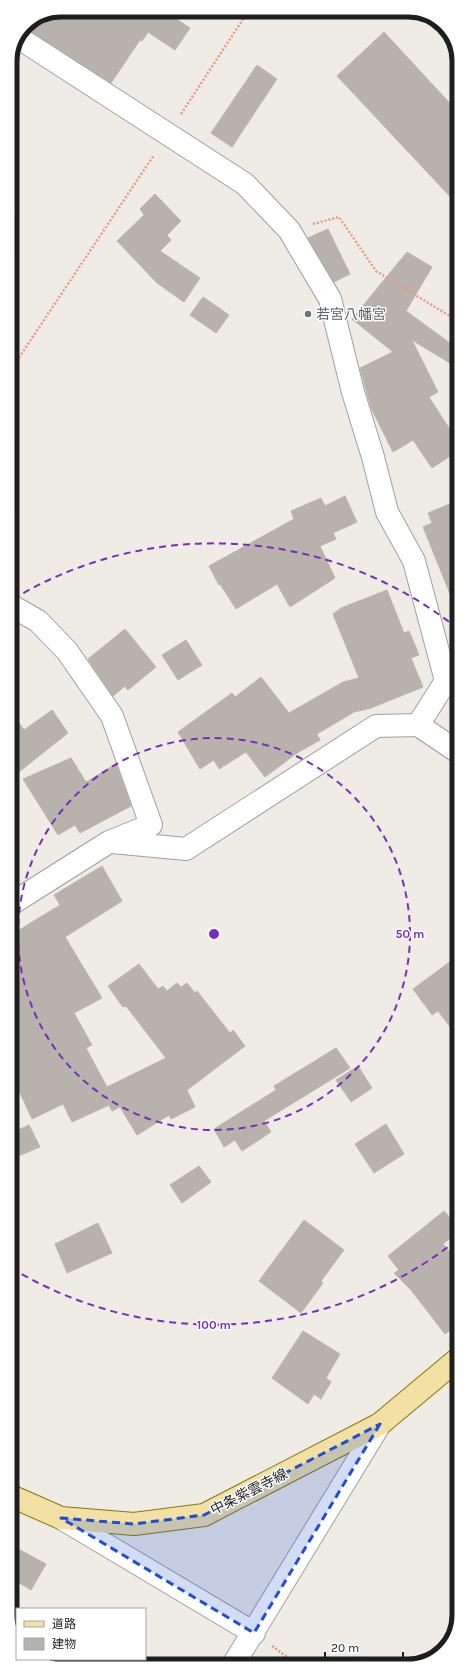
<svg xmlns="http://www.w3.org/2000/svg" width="469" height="1676" font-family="Karla,'Noto Sans JP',sans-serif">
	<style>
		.farmland { fill: #e4ebd2 }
		.building { fill: #b7b2ab; stroke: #beb6a8 }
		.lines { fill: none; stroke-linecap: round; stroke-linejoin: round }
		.minor-casing { stroke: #9f9f9f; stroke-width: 24 }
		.primary-casing { stroke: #88770f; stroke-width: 24 }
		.path { stroke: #ec9a78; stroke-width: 2.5; stroke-dasharray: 2 2; stroke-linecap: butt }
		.minor { stroke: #fff; stroke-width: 22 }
		.primary { stroke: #f2e0a5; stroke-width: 22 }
		.marked { fill: #1d4ed8; fill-opacity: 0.2; stroke: #1d4ed8; stroke-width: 3; stroke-dasharray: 8 5; stroke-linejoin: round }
		.ring { fill: none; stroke: #7b2cbf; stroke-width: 2; stroke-dasharray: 7 5 }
		.worship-dot { fill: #6b7280; stroke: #fff; stroke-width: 1.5 }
		.labels { text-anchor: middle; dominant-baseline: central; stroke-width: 3; stroke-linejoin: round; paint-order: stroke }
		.worship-label { font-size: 14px; fill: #5b616d; stroke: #fff; text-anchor: start }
		.street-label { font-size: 14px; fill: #1e1e1e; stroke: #fff }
		.rim { fill: none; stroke: #1e1e1e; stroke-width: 5 }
		.centre { fill: #7b2cbf; stroke: #fff; stroke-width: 2 }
		.ring-label { font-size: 12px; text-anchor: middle; font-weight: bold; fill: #7b2cbf; stroke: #fff; stroke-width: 3; stroke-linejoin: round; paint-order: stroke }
	</style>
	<rect width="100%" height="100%" fill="#eeece5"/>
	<path class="farmland" d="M422 14 442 23 458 52V51Z"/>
	<path class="building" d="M60 10H141L154 19 160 10H163L190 28 175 50 148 32 142 41 140 40 111 83 24 27 25 25Z
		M384 32 458 112V205L337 76Z
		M257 65 277 79 232 147 211 133Z
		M155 194 181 221 167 235 171 240 160 251 200 278 184 302 157 283 117 241 144 215 140 209Z
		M328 229 350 274 334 282 308 238Z
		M407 252 432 267 406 311 458 349V368L412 340 438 392 429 397 458 442V451L432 468 413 440 393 452 371 408 360 368 393 352 352 319Z
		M203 297 229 315 216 333 190 315Z
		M345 496 357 522 333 533 336 539 320 546 335 578 290 607 277 584 236 609 220 584 219 585 209 566 294 519 291 511 321 498 325 506Z
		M452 503 458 521 457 611 423 527 432 523 428 513Z
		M387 590 404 633 409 631 419 655 411 658 423 687 371 708 354 712 317 734 320 740 297 753 265 777 246 752 219 769 214 760 200 769 178 732 232 693 235 697 261 677 289 713 343 682 359 678 333 614 341 608Z
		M125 629 156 667 128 690 125 686 113 696 88 659Z
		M186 640 202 665 178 680 162 655Z
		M10 709 24 730 52 710 68 733 10 779Z
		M71 758 86 782 116 764 131 806 80 833 75 825 58 835 23 779Z
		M102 866 122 901 65 937 102 998 74 1013 92 1045 86 1048 107 1087 166 1058 126 1006 123 1007 108 986 139 964 158 989 163 986 167 991 177 983 181 987 187 983 195 993 197 991 230 1033 233 1030 245 1046 187 1090 195 1107 171 1119 169 1115 137 1135 120 1107 112 1111 109 1105 72 1122 63 1104 32 1119 11 1073V935L60 905 54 895Z
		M459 955V1038L438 1011 432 1015 413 989Z
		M336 1048 350 1068 264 1121 271 1132 242 1151 235 1140 224 1147 214 1129 276 1090 274 1086Z
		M358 1066 372 1088 351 1102 336 1080Z
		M386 1124 404 1154 374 1173 355 1144Z
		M29 1125 40 1147 11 1159V1133Z
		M199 1166 211 1182 182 1203 170 1185Z
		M444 1211 459 1228V1231L443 1244 458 1261 459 1264V1324L445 1334 411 1290 394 1273 399 1270 388 1256Z
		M304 1220 344 1250 321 1281 323 1283 301 1313 259 1281Z
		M98 1223 112 1253 67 1273 55 1244Z
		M303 1331 340 1354 326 1378 331 1382 321 1399 314 1394 308 1404 272 1378Z
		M11 1545 46 1564 31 1590 11 1578Z"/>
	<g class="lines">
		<g class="minor-casing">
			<path id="minor" d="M19 38 245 184 289 230 330 299 353 392 373 457 387 512 414 561 446 681 418 725
				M10 605 38 621 67 651 112 716 151 825 109 842 11 904
				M112 842 186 849 376 726 418 725 458 752
				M61 1518 254 1633
				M233 1665 380 1424"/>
		</g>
		<g class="primary-casing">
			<path id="primary" d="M11 1496 61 1518 134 1524 204 1515 380 1424 459 1358"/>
		</g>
		<path class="path" d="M181 114 249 10
			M313 224 339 217 376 271 458 321
			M10 371 154 155
			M272 1646 298 1665"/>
		<use href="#minor" class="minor"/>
		<use href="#primary" class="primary"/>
	</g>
	<path class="marked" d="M380 1424 254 1633 61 1518 134 1524 204 1515Z"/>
	<g class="ring">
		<circle cx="214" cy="934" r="196"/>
		<path d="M457 1240A391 391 0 0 1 13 1269M13 599A391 391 0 0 1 457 628"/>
	</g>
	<circle class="worship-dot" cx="308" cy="314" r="4"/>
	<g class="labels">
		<g class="worship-label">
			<text x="316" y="314">若宮八幡宮</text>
		</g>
		<g class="street-label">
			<text transform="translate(249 1492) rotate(-27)">中条紫雲寺線</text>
		</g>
	</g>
	<path d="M0 0H469V1676H0ZM61 17H408A44 44 0 0 1 452 61V1615A44 44 0 0 1 408 1659H61A44 44 0 0 1 17 1615V61A44 44 0 0 1 61 17Z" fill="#fff" fill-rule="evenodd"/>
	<path class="rim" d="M61 17H408A44 44 0 0 1 452 61V1615A44 44 0 0 1 408 1659H61A44 44 0 0 1 17 1615V61A44 44 0 0 1 61 17Z"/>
	<circle cx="214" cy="934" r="6" class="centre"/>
	<g class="ring-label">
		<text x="410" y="938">50 m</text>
		<text x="214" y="1329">100 m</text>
	</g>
	<rect x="16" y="1608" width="130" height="52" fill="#ffffff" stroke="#a5a5a5"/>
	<rect x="24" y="1621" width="20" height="6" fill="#f2e0a5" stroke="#a5a5a5"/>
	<text x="52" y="1628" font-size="12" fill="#1e1e1e">道路</text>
	<rect x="24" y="1638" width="20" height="12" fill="#b7b2ab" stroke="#a5a5a5"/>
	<text x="52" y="1648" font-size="12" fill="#1e1e1e">建物</text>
	<path d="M325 1652v6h78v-6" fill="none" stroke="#1e1e1e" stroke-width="2"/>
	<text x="331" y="1652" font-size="12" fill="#1e1e1e" stroke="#ffffff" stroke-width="3" paint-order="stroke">20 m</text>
</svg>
